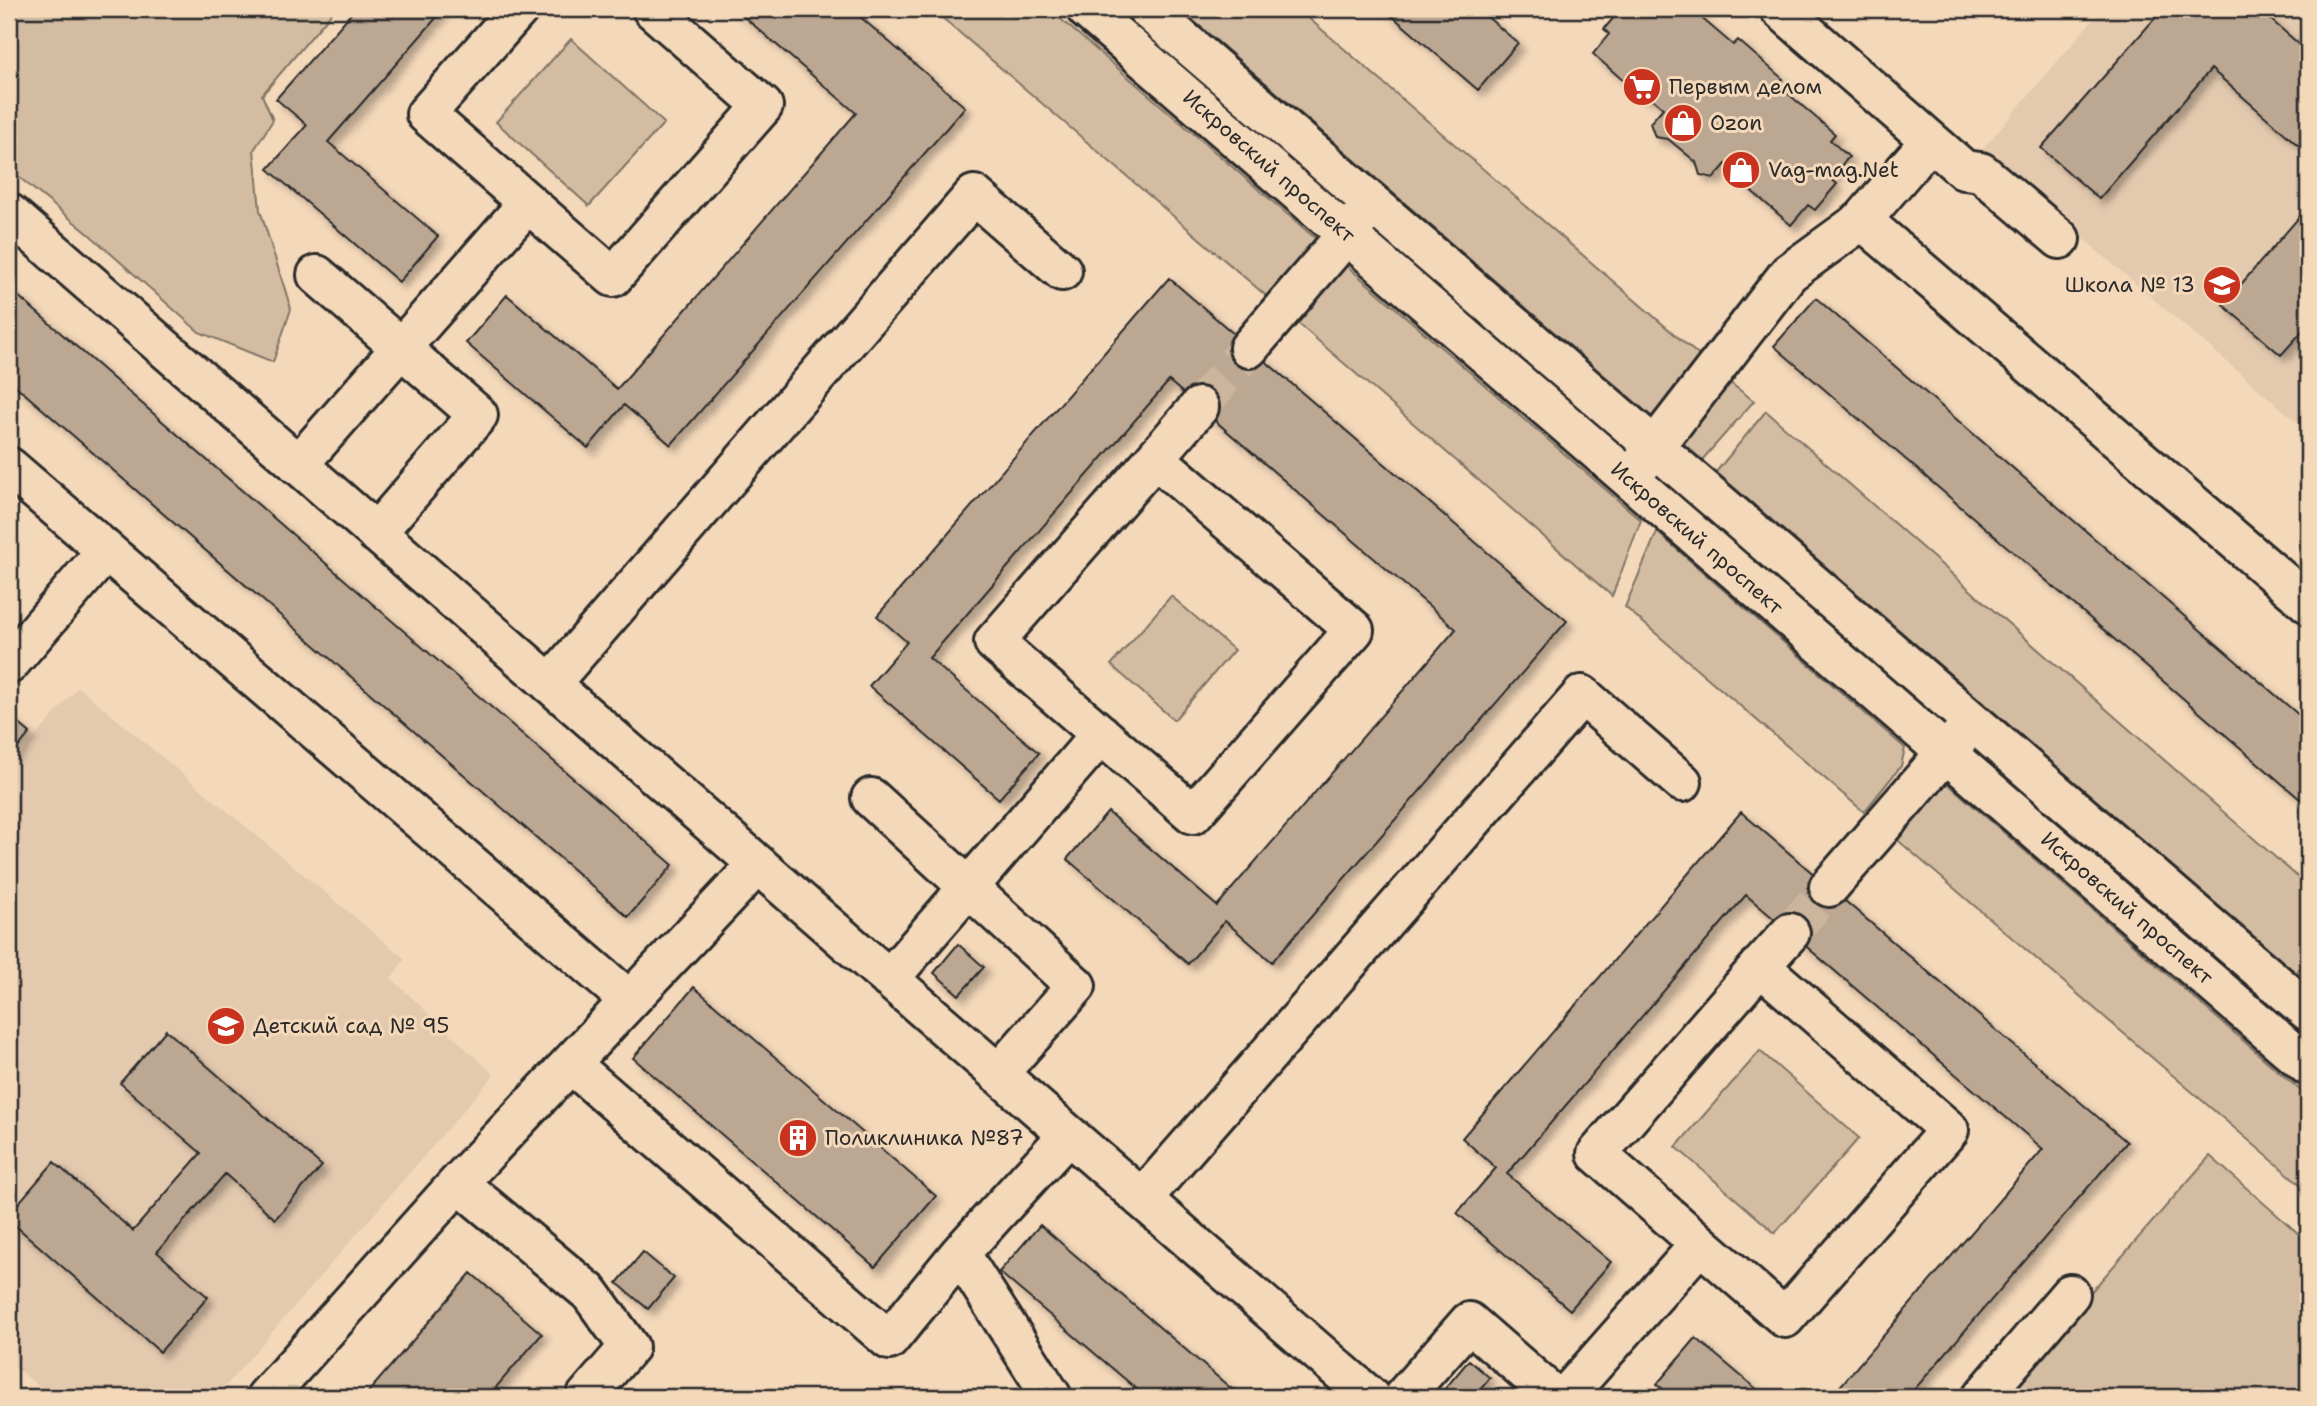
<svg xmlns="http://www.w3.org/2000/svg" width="2317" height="1406" font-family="'Shantell Sans',sans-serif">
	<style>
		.built { fill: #e3c9ae }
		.green { fill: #d3bca2; stroke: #7f7466; stroke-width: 2 }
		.building { fill: #bca792; stroke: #2b2b2b; stroke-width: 2; filter: url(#shadow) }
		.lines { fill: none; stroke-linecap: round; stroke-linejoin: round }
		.minor-tunnel { stroke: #ccb59d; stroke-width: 38; stroke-dasharray: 38 19; stroke-linecap: butt }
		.minor-casing { stroke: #2b2b2b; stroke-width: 44 }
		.minor { stroke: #f4d8ba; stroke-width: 38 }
		.labels { text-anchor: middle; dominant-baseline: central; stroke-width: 6; stroke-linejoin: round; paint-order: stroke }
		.poi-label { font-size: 21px; fill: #2b2b2b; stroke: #f4d8ba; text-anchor: start }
		.street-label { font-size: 21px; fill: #2b2b2b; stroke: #f4d8ba }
	</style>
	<defs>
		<filter id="shadow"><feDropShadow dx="6" dy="6" stdDeviation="3.5" flood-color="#0004"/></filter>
	</defs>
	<rect width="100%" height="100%" fill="#f4d8ba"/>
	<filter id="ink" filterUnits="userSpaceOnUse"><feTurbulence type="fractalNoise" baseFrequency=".0143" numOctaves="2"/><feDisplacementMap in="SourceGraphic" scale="14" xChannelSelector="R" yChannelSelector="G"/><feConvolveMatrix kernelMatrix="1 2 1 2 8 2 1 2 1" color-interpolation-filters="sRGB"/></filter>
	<g filter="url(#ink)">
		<path class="built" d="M2102 9H2308V410L2297 422 1981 151Z
			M78 687 405 959 391 978 494 1075 216 1397H52L9 1362V768Z"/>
		<path class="green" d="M9 9H335L262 95 273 120 254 150 260 210 291 309 273 362 199 332 90 235 9 169Z
			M932 9H1049L1315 238 1308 256 1271 300Z
			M1180 9H1298L1703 359 1657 421Z
			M571 39 664 123 589 206 496 122Z
			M1347 266 1641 520 1612 596 1293 319 1331 275Z
			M1729 382 1754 401 1702 460 1683 443Z
			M1766 411 2308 886V959L2296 973 1716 472Z
			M1657 532 1905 748 1901 766 1864 812 1625 607Z
			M1171 596 1234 650 1174 720 1111 665Z
			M1940 777 2308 1097V1191L1887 831Z
			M1760 1051 1859 1138 1775 1233 1676 1147Z
			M2210 1156 2308 1242V1397H1999Z"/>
		<path class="building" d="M355 9H444L328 142 438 236 399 282 268 169 307 125 276 99Z
			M735 9H851L965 107 671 445 624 405 588 448 466 343 507 295 617 389 856 113Z
			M1384 9H1478L1518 43 1478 90Z
			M1621 9H1691L1733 45 1738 40 1783 79 1778 85 1835 134 1830 140 1849 157 1830 178 1837 184 1815 210 1808 205 1791 225 1741 182 1744 179 1726 164 1714 178 1700 175 1696 162 1668 139 1655 137 1650 123 1663 108 1645 93 1642 97 1593 54 1609 34 1604 29Z
			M2163 9H2265L2262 12 2308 52V154L2211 69 2099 199 2041 148Z
			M2308 207V325L2281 355 2223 305Z
			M1169 278 1567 621 1272 962 1225 921 1188 964 1067 859 1108 812 1217 906 1456 629 1169 381 929 658 1039 753 999 799 869 686 907 642 877 616Z
			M9 288 673 865 628 917 9 380Z
			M1816 298 2308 723V806L1774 346Z
			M10 716 30 733 12 755 9 752Z
			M1741 812 2127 1142 1908 1397H1831L2043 1149 1746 895 1507 1174 1611 1262 1570 1310 1457 1213 1496 1168 1462 1138Z
			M958 944 984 967 959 995 934 973Z
			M694 987 936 1196 875 1267 633 1058Z
			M166 1030 322 1166 275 1219 225 1174 157 1252 208 1297 160 1352 9 1220V1214L54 1162 133 1231 201 1153 120 1083Z
			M1040 1225 1241 1397H1146L999 1272Z
			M643 1252 674 1278 648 1309 617 1283Z
			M471 1273 542 1334 497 1386 491 1397H364Z
			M1696 1338 1766 1397H1672L1657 1384Z
			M1469 1360 1490 1378 1474 1397H1438Z"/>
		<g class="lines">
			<path class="minor-tunnel" d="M1199 407 1249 348
				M1790 933 1829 887"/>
			<g class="minor-casing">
				<path id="minor" d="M519 9 426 114 613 277 763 106 652 9
					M1086 9 2308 1066
					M1147 9 2308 1011
					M1780 9 1964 170 1981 172 2060 239
					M9 213 1370 1397
					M1862 220 2308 603
					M317 275 478 415 376 533
					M1249 348 1364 214
					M1155 458 1354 630 1193 814 994 642Z
					M1155 458 1199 407
					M298 465 528 203
					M1640 466 1789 273 1862 220 1930 141
					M9 467 629 1000
					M9 664 106 551
					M550 684 974 195 1062 271
					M871 798 1076 986 998 1074
					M1829 887 1963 733
					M1760 966 1949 1130 1785 1318 1597 1154Z
					M1760 966 1790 933
					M889 979 1101 734
					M571 1064 889 1340 960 1253 1068 1135
					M458 1183 590 1293 629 1347 586 1397
					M1142 1199 1582 695 1682 782
					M960 1253 1052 1397
					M266 1397 458 1183 757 865
					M1403 1397 1469 1322 1555 1397
					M1565 1397 1700 1244
					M1982 1397 2070 1294"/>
			</g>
			<use href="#minor" class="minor"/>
		</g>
	</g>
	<defs>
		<g id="supermarket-disc" transform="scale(2.0125)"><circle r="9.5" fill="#c8321e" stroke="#f4d8ba"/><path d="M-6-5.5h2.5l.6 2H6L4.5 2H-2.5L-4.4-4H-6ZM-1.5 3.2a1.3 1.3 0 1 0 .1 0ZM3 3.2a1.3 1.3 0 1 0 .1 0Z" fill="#fff"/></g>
		<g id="shop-disc" transform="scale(2.0125)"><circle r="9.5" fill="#c8321e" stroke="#f4d8ba"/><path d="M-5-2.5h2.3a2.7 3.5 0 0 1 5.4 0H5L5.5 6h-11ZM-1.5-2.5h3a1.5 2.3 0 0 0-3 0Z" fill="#fff"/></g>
		<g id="school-disc" transform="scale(2.0125)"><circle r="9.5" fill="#c8321e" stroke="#f4d8ba"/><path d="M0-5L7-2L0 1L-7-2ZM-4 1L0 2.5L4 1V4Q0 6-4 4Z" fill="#fff"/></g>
		<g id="building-disc" transform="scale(2.0125)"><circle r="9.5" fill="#c8321e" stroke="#f4d8ba"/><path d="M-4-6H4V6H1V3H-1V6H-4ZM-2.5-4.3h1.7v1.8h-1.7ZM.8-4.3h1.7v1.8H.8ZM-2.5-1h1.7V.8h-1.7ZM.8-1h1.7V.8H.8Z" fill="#fff"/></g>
	</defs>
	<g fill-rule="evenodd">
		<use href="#supermarket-disc" x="1642" y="87"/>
		<use href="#shop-disc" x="1683" y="123"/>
		<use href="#shop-disc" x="1741" y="170"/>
		<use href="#school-disc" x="2222" y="285"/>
		<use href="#school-disc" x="226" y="1026"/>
		<use href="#building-disc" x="798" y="1138"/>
	</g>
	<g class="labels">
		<g class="poi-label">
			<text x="1669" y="87">Первым делом</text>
			<text x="1710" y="123">Ozon</text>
			<text x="1768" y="170">Vag-mag.Net</text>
			<text x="2195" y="285" text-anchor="end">Школа № 13</text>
			<text x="253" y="1026">Детский сад № 95</text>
			<text x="825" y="1138">Поликлиника №87</text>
		</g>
		<g class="street-label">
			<text transform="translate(1269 166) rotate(41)">Искровский проспект</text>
			<text transform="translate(1697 538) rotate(41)">Искровский проспект</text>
			<text transform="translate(2127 908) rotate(41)">Искровский проспект</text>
		</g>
	</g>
	<rect width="2317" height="1406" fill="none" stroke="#f4d8ba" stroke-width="35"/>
	<rect x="18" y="18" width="2282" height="1371" fill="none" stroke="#2b2b2b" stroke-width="2.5" filter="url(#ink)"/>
</svg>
